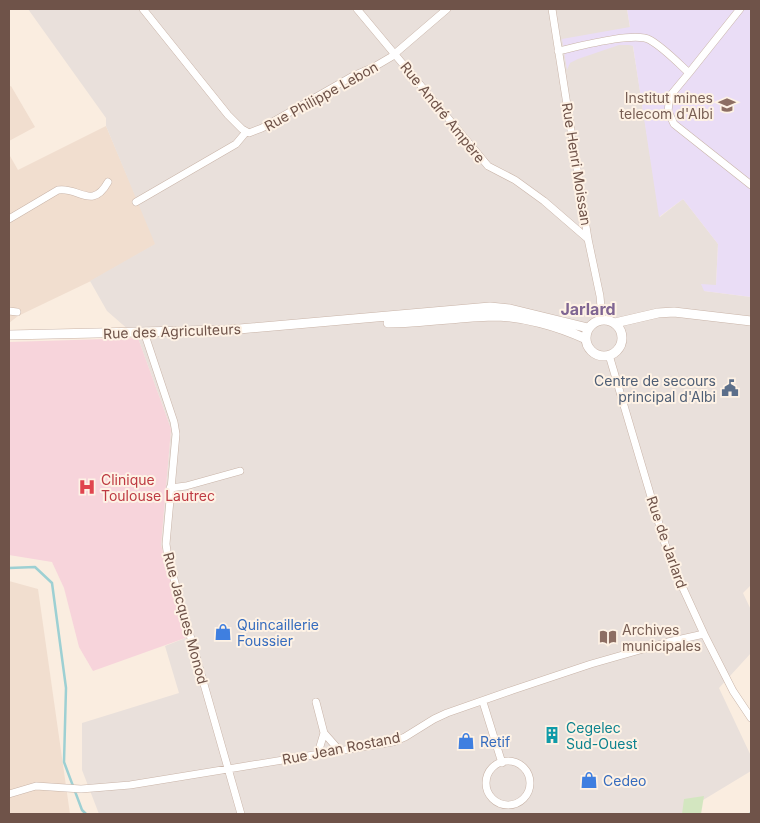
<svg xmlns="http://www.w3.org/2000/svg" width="760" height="823" font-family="Inter,sans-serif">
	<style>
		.residential { fill: #f1decf }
		.industrial { fill: #e9e0db }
		.education { fill: #eaddf6 }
		.medical { fill: #f7d4db }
		.green { fill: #d3e6c0 }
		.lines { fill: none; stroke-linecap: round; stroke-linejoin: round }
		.stream { stroke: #9dd0d3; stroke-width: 2.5 }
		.minor-casing { stroke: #c9b4a8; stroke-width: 8 }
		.tertiary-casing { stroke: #c9b4a8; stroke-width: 10 }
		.minor { stroke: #fff; stroke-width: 7 }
		.tertiary { stroke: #fff; stroke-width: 9 }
		.labels { text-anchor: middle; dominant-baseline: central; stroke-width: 4; stroke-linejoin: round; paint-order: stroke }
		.street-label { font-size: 14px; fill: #6f5349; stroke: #fef2e5 }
		.education-label { font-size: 14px; fill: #785e54; stroke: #fef2e5; text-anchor: end }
		.service-label { font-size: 14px; fill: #4e5e75; stroke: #fef2e5; text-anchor: end }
		.health-label { font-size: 14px; fill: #be3a42; stroke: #fef2e5; text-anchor: start }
		.shop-label { font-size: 14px; fill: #366cbe; stroke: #fef2e5; text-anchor: start }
		.culture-label { font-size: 14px; fill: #0d838f; stroke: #fef2e5; text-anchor: start }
		.quarter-label { font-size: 16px; font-weight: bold; fill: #7f6592; stroke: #fef2e5 }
	</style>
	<rect width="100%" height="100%" fill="#faede0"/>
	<path class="residential" d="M11 86 35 127 9 141V87Z
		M106 126 156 244 91 281 18 316 9 323V157L10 156 18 170Z
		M9 581 38 589 70 814H9Z"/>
	<path class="industrial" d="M28 9H627L660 217 683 199 718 244 716 285 704 291 751 297V585L743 593 751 610V653L719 688 751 756V771L680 814H99L82 770V723L179 693 165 646 188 637 161 545 171 429 138 338 107 311 90 281 155 244 106 126V118Z"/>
	<path class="education" d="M627 9H751V297L704 291 701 284 716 285 718 244 683 199 659 217 633 46 629 45H619L578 59 570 63 567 70 562 39 630 27Z"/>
	<path class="medical" d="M138 338 171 429 161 545 188 637 93 671 79 647 64 588 52 562 9 555V342Z"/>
	<path class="green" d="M704 796 701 814H682L684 799Z"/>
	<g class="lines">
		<path class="stream" d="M9 568 35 567 52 583 66 688 64 762 82 810 86 814
			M750 814 751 813"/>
		<g class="minor-casing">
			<path id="minor" d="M143 9 228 115 242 129 249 133 262 128 353 76 374 67 391 57 447 9
				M357 9 488 166 515 180 544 201 588 239
				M552 9 588 239 600 296 602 319
				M558 51C577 47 635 31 650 40 664 48 677 62 689 73L740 9
				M689 73 670 96 668 111 674 124 751 185
				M136 202 236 144 246 132
				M9 219 58 190C78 186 92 211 108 182
				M9 311 17 312
				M144 332 174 422 176 434 166 544 168 558 241 814
				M609 355 665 544 676 573 704 634 733 691 751 718
				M170 488 186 486 240 471
				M316 702 324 733 339 750
				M483 702 502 763
				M318 753 324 733
				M486 783a22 22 0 1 1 44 0a22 22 0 1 1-44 0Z
				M9 794 36 786 81 789 130 785 393 742 405 737 434 719 447 713 513 690 591 664 668 642 704 634"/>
		</g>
		<g class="tertiary-casing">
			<path id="tertiary" d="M586 338a18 18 0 1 1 36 0a18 18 0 1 1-36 0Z
				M388 323C423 323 458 317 492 316 523 316 558 326 586 339
				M615 323 658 313 674 312 751 321
				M9 335 228 330 490 307 510 309 588 328"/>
		</g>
		<use href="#minor" class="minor"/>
		<use href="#tertiary" class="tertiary"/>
	</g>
	<defs>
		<g id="university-bare" transform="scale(1.35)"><path d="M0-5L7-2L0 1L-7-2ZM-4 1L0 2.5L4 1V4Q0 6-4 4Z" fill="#8d6e63" stroke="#fef2e5" stroke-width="2.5" paint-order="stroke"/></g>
		<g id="civic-bare" transform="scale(1.35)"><path d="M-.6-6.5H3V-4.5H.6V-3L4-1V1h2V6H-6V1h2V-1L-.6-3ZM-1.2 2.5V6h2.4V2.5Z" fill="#5c6f8a" stroke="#fef2e5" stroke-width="2.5" paint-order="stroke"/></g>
		<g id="hospital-bare" transform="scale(1.35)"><path d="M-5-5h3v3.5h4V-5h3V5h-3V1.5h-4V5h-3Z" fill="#e0444e" stroke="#fef2e5" stroke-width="2.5" paint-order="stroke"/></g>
		<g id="shop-bare" transform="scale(1.35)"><path d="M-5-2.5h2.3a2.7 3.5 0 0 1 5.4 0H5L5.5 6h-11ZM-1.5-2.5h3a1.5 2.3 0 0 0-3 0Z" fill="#3f7fe0" stroke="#fef2e5" stroke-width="2.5" paint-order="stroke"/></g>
		<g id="library-bare" transform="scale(1.35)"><path d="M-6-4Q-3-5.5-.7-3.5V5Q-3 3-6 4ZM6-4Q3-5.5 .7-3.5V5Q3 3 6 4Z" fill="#8d6e63" stroke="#fef2e5" stroke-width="2.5" paint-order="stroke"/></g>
		<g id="building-bare" transform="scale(1.35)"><path d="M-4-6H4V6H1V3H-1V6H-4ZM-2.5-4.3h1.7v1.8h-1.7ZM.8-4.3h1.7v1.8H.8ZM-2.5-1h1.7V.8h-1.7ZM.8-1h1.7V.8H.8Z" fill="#0f9aa8" stroke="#fef2e5" stroke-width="2.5" paint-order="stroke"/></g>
	</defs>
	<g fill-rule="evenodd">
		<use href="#university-bare" x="727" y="105"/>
		<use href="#civic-bare" x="730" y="388"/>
		<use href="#hospital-bare" x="87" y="487"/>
		<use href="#shop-bare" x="223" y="632"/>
		<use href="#library-bare" x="608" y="637"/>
		<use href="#building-bare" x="552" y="735"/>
		<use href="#shop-bare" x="466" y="741"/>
		<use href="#shop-bare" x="589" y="780"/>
	</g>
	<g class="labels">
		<g class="street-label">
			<text transform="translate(321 96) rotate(-29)">Rue Philippe Lebon</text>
			<text transform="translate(443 112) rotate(51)">Rue André Ampère</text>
			<text transform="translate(577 164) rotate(81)">Rue Henri Moissan</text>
			<text transform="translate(172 331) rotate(-2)">Rue des Agriculteurs</text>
			<text transform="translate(667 542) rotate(71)">Rue de Jarlard</text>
			<text transform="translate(186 618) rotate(75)">Rue Jacques Monod</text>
			<text transform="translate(341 748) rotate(-11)">Rue Jean Rostand</text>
		</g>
		<g class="education-label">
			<text x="713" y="97">Institut mines<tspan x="713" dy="16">telecom d'Albi</tspan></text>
			<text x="622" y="629" text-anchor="start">Archives<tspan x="622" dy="16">municipales</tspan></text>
		</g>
		<g class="service-label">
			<text x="716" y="380">Centre de secours<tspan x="716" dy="16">principal d'Albi</tspan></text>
		</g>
		<g class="health-label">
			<text x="101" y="479">Clinique<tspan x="101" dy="16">Toulouse Lautrec</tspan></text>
		</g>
		<g class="shop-label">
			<text x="237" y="624">Quincaillerie<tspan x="237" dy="16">Foussier</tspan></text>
			<text x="480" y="741">Retif</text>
			<text x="603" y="780">Cedeo</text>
		</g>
		<g class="culture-label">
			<text x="566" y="727">Cegelec<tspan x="566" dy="16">Sud-Ouest</tspan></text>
		</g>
		<g class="quarter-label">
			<text x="588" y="309">Jarlard</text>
		</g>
	</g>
	<rect width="760" height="823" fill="none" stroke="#6f5349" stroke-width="20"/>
</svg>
